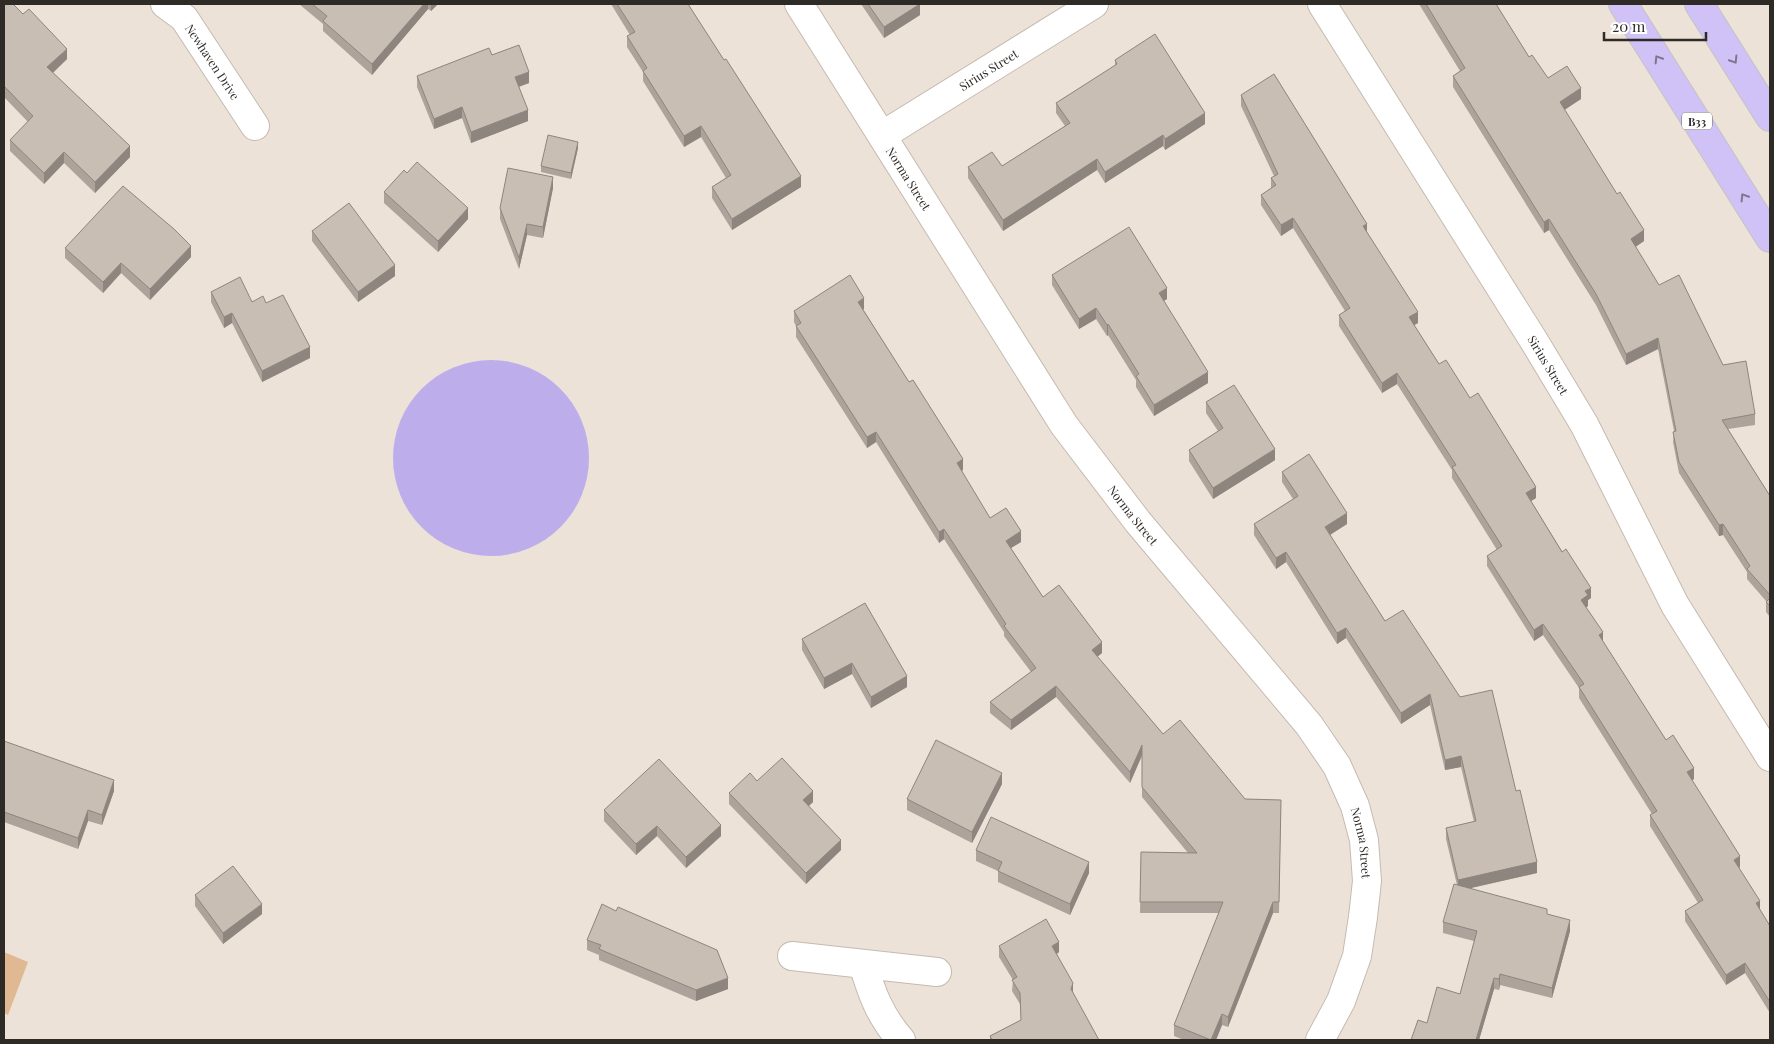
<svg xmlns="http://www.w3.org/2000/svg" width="1774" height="1044" font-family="'Playfair Display',serif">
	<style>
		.green { fill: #e0b992 }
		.water { fill: #bdaeeb }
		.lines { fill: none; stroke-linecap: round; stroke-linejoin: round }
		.minor-casing { stroke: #c5bab0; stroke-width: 30 }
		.major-casing { stroke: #c4c3c2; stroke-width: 30 }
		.minor { stroke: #fff; stroke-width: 28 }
		.major { stroke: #d0c2f6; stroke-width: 28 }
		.wall { fill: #ada39b }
		.shaded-wall { fill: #8d857e }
		.building { fill: #c9beb4; stroke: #8d857e }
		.oneway { stroke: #7f768e }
		.labels { text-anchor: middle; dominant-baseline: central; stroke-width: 4; stroke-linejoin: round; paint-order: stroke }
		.shield { fill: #fff; stroke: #6d6a67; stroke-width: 1 }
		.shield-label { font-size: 11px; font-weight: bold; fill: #2e2a26 }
		.street-label { font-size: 12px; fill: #2e2a26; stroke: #fff }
	</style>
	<rect width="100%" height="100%" fill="#ede2d8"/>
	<path class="green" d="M4 952 28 962 8 1015 4 1013Z"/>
	<path class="water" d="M393 458a98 98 0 1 1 196 0a98 98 0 1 1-196 0Z"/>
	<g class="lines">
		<g class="minor-casing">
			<g id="minor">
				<path id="s1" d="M165 4 184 18 255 126"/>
				<path id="s2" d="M799 4 1064 425 1138 522 1309 725 1337 766 1355 806 1364 840 1367 881 1363 917 1357 956 1341 1001 1320 1040"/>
				<path id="s3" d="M1322 4 1534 341 1584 424 1675 605 1770 757"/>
				<path id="s4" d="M883 135 1094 4"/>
				<path d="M792 956 937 972"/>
				<path d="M863 964C872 994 880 1016 901 1040"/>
			</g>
		</g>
		<g class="major-casing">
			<path id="major" d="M1623 4 1770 238
				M1699 4 1770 117"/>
		</g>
		<use href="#minor" class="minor"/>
		<use href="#major" class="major"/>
	</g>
	<path class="wall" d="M4 4 67 59 53 73 130 157 95 193 64 163 44 184 10 151V140L28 122 4 97Z
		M299 4H438L431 11 428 9 372 75 323 31V24Z
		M611 4H688L801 187 732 230 712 198V187L726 178 701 137 684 147 643 81V72L627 47V36L630 35Z
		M861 4H919L920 15 884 38Z
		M1419 4H1496L1529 57 1548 78 1581 99 1564 109 1644 241 1635 247 1659 285 1723 365 1755 414V425L1728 429 1770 496V617L1766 612V601L1747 579V572L1723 535 1719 536 1679 473 1673 442 1674 431 1658 349 1626 365 1596 305 1549 230 1544 233 1453 87V76L1460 71Z
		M492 55 529 83 519 87 528 121 471 143 462 118 434 129 417 87V76Z
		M1115 60 1205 124 1165 150 1163 146 1105 183 1097 170 1003 231 968 178V167L1002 166 1065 126 1056 113V103L1115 66Z
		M1241 95 1367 232 1418 323 1414 325 1439 364 1470 398 1536 498 1531 501 1591 598 1588 600V606L1586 607 1603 642 1666 740 1694 779 1692 780 1740 867 1739 868 1760 910 1770 926V1013L1745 973 1726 985 1685 921V911L1698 903 1650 826V815L1652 814 1579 698V688L1543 635 1534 641 1487 566V556L1497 550 1452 478V470L1397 384 1382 393 1339 326V315L1345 311 1293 228 1281 236 1261 205V195L1271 188V178L1274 176 1241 106Z
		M578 148 571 179 541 172V166Z
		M553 188 543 238 527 235 519 269 500 219V208Z
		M384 192 468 219 438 252 384 203Z
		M312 231 395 276 358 302 312 241Z
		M65 248 191 257 150 300 121 273 103 293 65 258Z
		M1052 275 1167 299 1163 301 1208 383 1154 416 1136 387V380L1108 335 1107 336 1096 319 1079 329 1052 285Z
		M211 292 252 302 310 358 262 382 232 323 224 328 211 302Z
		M863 309 963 470 961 471 990 518 1021 542 1011 548 1043 597 1102 653 1097 657 1163 734 1245 799 1281 800 1279 913H1273L1228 1027 1222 1025 1216 1040H1184L1174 1036V1025L1219 913H1140L1141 852 1188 853 1142 797V756L1130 783 1056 697 1011 730 990 713V702L1031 672 1004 636V632L944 539 939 543 876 442 867 448 796 337V326L794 322V311L864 309Z
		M1206 402 1275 460 1213 499 1189 461V450L1218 431 1206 413Z
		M1282 472 1347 524 1330 535 1385 621 1516 791 1537 873 1470 888 1547 914 1570 931 1552 998 1500 985 1499 990 1494 989 1479 1040H1411L1427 1023 1460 994 1474 941 1443 933V922L1457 885 1446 839V828L1474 822 1461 767 1445 770 1430 705 1401 724 1346 638 1337 644 1286 562 1276 569 1254 535V524L1293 499 1282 482Z
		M802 639 907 687 871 708 852 674 824 689 802 650Z
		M4 742 114 791 102 825 88 821 78 849 4 822Z
		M757 781 813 802 809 806 841 850 806 884 729 804V793Z
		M1002 784 972 843 907 810V799Z
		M604 810 721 836 686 868 657 836 636 855 604 821Z
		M976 850 1089 873 1070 915 998 882V871L976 861Z
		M195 895 262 914 223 944 195 906Z
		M587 940 728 989 696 1001 599 960V955L587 950Z
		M999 946 1059 952 1057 954 1073 994 1099 1040H990V1036L1021 1020 1020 1004 1012 991 1013 980 999 957Z"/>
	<path class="shaded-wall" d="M424 4H428V9L372 75V64Z
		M431 4H438L431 11Z
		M920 4V15L884 38V27Z
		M67 49V59L47 78V67Z
		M529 72V83L515 88V77Z
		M1581 88V99L1560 113V102Z
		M462 107V118L434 129V119Z
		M528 110V121L471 143V132Z
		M1205 113V124L1165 150V139Z
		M701 126V137L684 147V136Z
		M1163 135V146L1105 183V172Z
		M578 142V148L571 179V173Z
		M130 146V157L95 193V182Z
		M64 152V163L44 184V173Z
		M1097 159V170L1003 231V220Z
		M801 176V187L732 230V219Z
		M553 177V188L543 238V227Z
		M468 208V219L438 252V241Z
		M1293 218V228L1281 236V225Z
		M1549 219V230L1544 233V222Z
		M527 224V235L519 269V258Z
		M1367 224V234L1363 226Z
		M1644 230V241L1631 250V239Z
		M191 246V257L150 300V289Z
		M121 263V273L103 293V282Z
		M395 265V276L358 302V292Z
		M1167 288V299L1159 304V293Z
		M864 298V309L858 312V302Z
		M1096 308V319L1079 329V319Z
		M1418 312V323L1409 328V317Z
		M232 313V323L224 328V317Z
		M1108 324V335L1107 336V325Z
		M1658 338V349L1626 365V354Z
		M310 347V358L262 382V371Z
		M1208 372V383L1154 416V405Z
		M1397 373V384L1382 393V383Z
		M876 432V442L867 448V437Z
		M1275 449V460L1213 499V488Z
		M963 459V470L957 474V463Z
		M1536 487V498L1526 504V493Z
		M1347 513V524L1325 538V527Z
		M1723 524V535L1719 536V525Z
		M944 529V539L939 543V532Z
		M1021 531V542L1006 551V541Z
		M1286 552V562L1276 569V558Z
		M1591 588V598L1588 600V606L1581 611V600L1585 591Z
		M1543 624V635L1534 641V630Z
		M1346 628V638L1337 644V633Z
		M1603 632V643L1599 635Z
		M1102 642V653L1092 661V650Z
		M852 663V674L824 689V678Z
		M907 676V687L871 708V697Z
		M1056 686V697L1011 730V720Z
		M1430 694V705L1401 724V713Z
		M1142 745V755L1130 783V772Z
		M1461 756V767L1445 770V760Z
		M1694 768V779L1687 783V772Z
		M1002 773V784L972 843V832Z
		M114 780V791L102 825V815Z
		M813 791V802L803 811V800Z
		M88 810V821L78 849V838Z
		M721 825V836L686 868V857Z
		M657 826V836L636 855V844Z
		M841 840V850L806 884V873Z
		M1740 856V867L1734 871V860Z
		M1089 862V873L1070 915V904Z
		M1537 862V873L1458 891V880Z
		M1760 901V912L1756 903Z
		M1273 902V913L1228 1027V1017Z
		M262 904V914L223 944V933Z
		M1570 920V931L1552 998V988Z
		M1059 942V952L1052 957V946Z
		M1745 963V973L1726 985V975Z
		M1500 974V985L1499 990V979Z
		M728 978V989L696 1001V990Z
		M1494 978V989L1479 1040H1476Z
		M1073 983V994L1071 989Z
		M1222 1014V1025L1216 1040H1211Z"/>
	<path class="building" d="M4 4H13L23 14 29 9 67 49 47 67 130 146 95 182 64 152 44 173 10 140 33 116 4 86Z
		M312 4H424L372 64 323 21 327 16Z
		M617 4H688L724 60 726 59 801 176 732 219 712 187 731 175 701 126 684 136 643 71 647 68 627 36 635 32Z
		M868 4H920L884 27Z
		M1426 4H1496L1529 57 1532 55 1548 78 1567 66 1581 88 1560 102 1617 194 1620 192 1644 230 1631 239 1659 285 1679 275 1723 365 1746 361 1755 414 1722 420 1770 496V595L1747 569 1750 566 1723 524 1719 525 1679 462 1673 432 1676 431 1658 338 1626 354 1596 294 1549 219 1544 222 1453 76 1465 68Z
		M1155 34 1205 113 1165 139 1163 135 1105 172 1097 159 1003 220 968 167 992 152 1002 166 1070 123 1056 103 1117 64 1115 60Z
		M519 45 529 72 515 77 528 110 471 132 462 107 434 119 417 76 489 48 492 55Z
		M1274 74 1367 224 1363 226 1418 312 1409 317 1439 364 1446 360 1470 398 1478 393 1536 487 1526 493 1562 552 1566 549 1591 588 1585 591 1588 595 1581 600 1603 632 1599 635 1666 740 1673 735 1694 768 1687 772 1740 856 1734 860 1760 901 1756 903 1770 926V1002L1745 963 1726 975 1685 911 1703 900 1650 815 1657 811 1579 687 1584 684 1543 624 1534 630 1487 556 1502 546 1452 467 1456 465 1397 373 1382 383 1339 315 1350 308 1293 218 1281 225 1261 195 1276 185 1271 178 1278 174 1241 95Z
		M548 135 578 142 571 173 541 166Z
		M417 162 468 208 438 241 384 192 404 170 407 173Z
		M508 168 553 177 543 227 527 224 519 258 500 208Z
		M123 186 174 229 191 246 150 289 121 263 103 282 65 248Z
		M349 203 395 265 358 292 312 231Z
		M1129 227 1167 288 1159 293 1208 372 1154 405 1136 376 1139 374 1108 324 1107 325 1096 308 1079 319 1052 275Z
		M850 275 864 298 858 302 909 382 913 380 963 459 957 463 990 518 1006 508 1021 531 1006 541 1043 597 1059 585 1102 642 1092 650 1163 734 1180 720 1245 799 1281 800 1279 902H1273L1228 1017 1222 1014 1211 1040 1174 1025 1223 902H1140L1141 852 1197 853 1142 787V745L1130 772 1056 686 1011 720 990 702 1036 668 1004 626 1006 624 944 529 939 532 876 432 867 437 796 326 801 323 794 311Z
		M240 277 252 302 263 296 266 303 283 295 310 347 262 371 232 313 224 317 211 292Z
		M1234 385 1275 449 1213 488 1189 450 1223 428 1206 402Z
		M1309 454 1347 513 1325 527 1385 621 1403 610 1460 697 1492 690 1516 791 1520 790 1537 862 1458 880 1446 828 1476 821 1461 756 1445 760 1430 694 1401 713 1346 628 1337 633 1286 552 1276 558 1254 524 1298 496 1282 472Z
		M1770 598V606L1766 602Z
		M865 603 907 676 871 697 852 663 824 678 802 639Z
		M936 740 1002 773 972 832 907 799Z
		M4 741 114 780 102 815 88 810 78 838 4 812Z
		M782 758 813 791 803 800 841 840 806 873 729 793 750 773 757 781Z
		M659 759 721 825 686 857 657 826 636 844 604 810Z
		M991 817 1089 862 1070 904 998 871 1002 862 976 850Z
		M233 866 262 904 223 933 195 895Z
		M1454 884 1547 909V914L1570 920 1552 988 1500 974 1499 979 1494 978 1476 1040H1411L1418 1020 1427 1023 1437 987 1460 994 1477 931 1443 922Z
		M602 904 616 911 618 907 717 950 728 978 696 990 599 949 601 945 587 940Z
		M1046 919 1059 942 1052 946 1073 983 1071 989 1099 1040H992L990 1036 1021 1020 1020 993 1012 980 1017 977 999 946Z"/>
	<defs><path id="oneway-chevron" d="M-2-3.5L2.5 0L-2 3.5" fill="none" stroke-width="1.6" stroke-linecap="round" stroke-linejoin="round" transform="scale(1.25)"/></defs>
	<g class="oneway">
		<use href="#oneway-chevron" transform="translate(1658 59) rotate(-122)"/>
		<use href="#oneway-chevron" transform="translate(1734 60) rotate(58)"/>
		<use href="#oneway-chevron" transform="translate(1744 197) rotate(-122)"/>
	</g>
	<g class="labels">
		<rect class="shield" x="1682" y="112.5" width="30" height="17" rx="4"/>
		<g class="shield-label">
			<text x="1697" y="121">B33</text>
		</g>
		<g class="street-label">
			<text stroke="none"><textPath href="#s1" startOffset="76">Newhaven Drive</textPath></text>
			<text stroke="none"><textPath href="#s4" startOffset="124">Sirius Street</textPath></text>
			<text stroke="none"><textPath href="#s2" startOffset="206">Norma Street</textPath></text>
			<text stroke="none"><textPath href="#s3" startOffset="426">Sirius Street</textPath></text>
			<text stroke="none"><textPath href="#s2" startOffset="611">Norma Street</textPath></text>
			<text stroke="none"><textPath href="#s2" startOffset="1016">Norma Street</textPath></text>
		</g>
	</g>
	<rect width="1774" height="1044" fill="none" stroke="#2e2a26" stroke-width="10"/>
	<path d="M1604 32v8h102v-8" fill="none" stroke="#2e2a26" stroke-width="2.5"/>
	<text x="1612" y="32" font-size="15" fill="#2e2a26" stroke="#ffffff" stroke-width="4" paint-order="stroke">20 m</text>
</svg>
